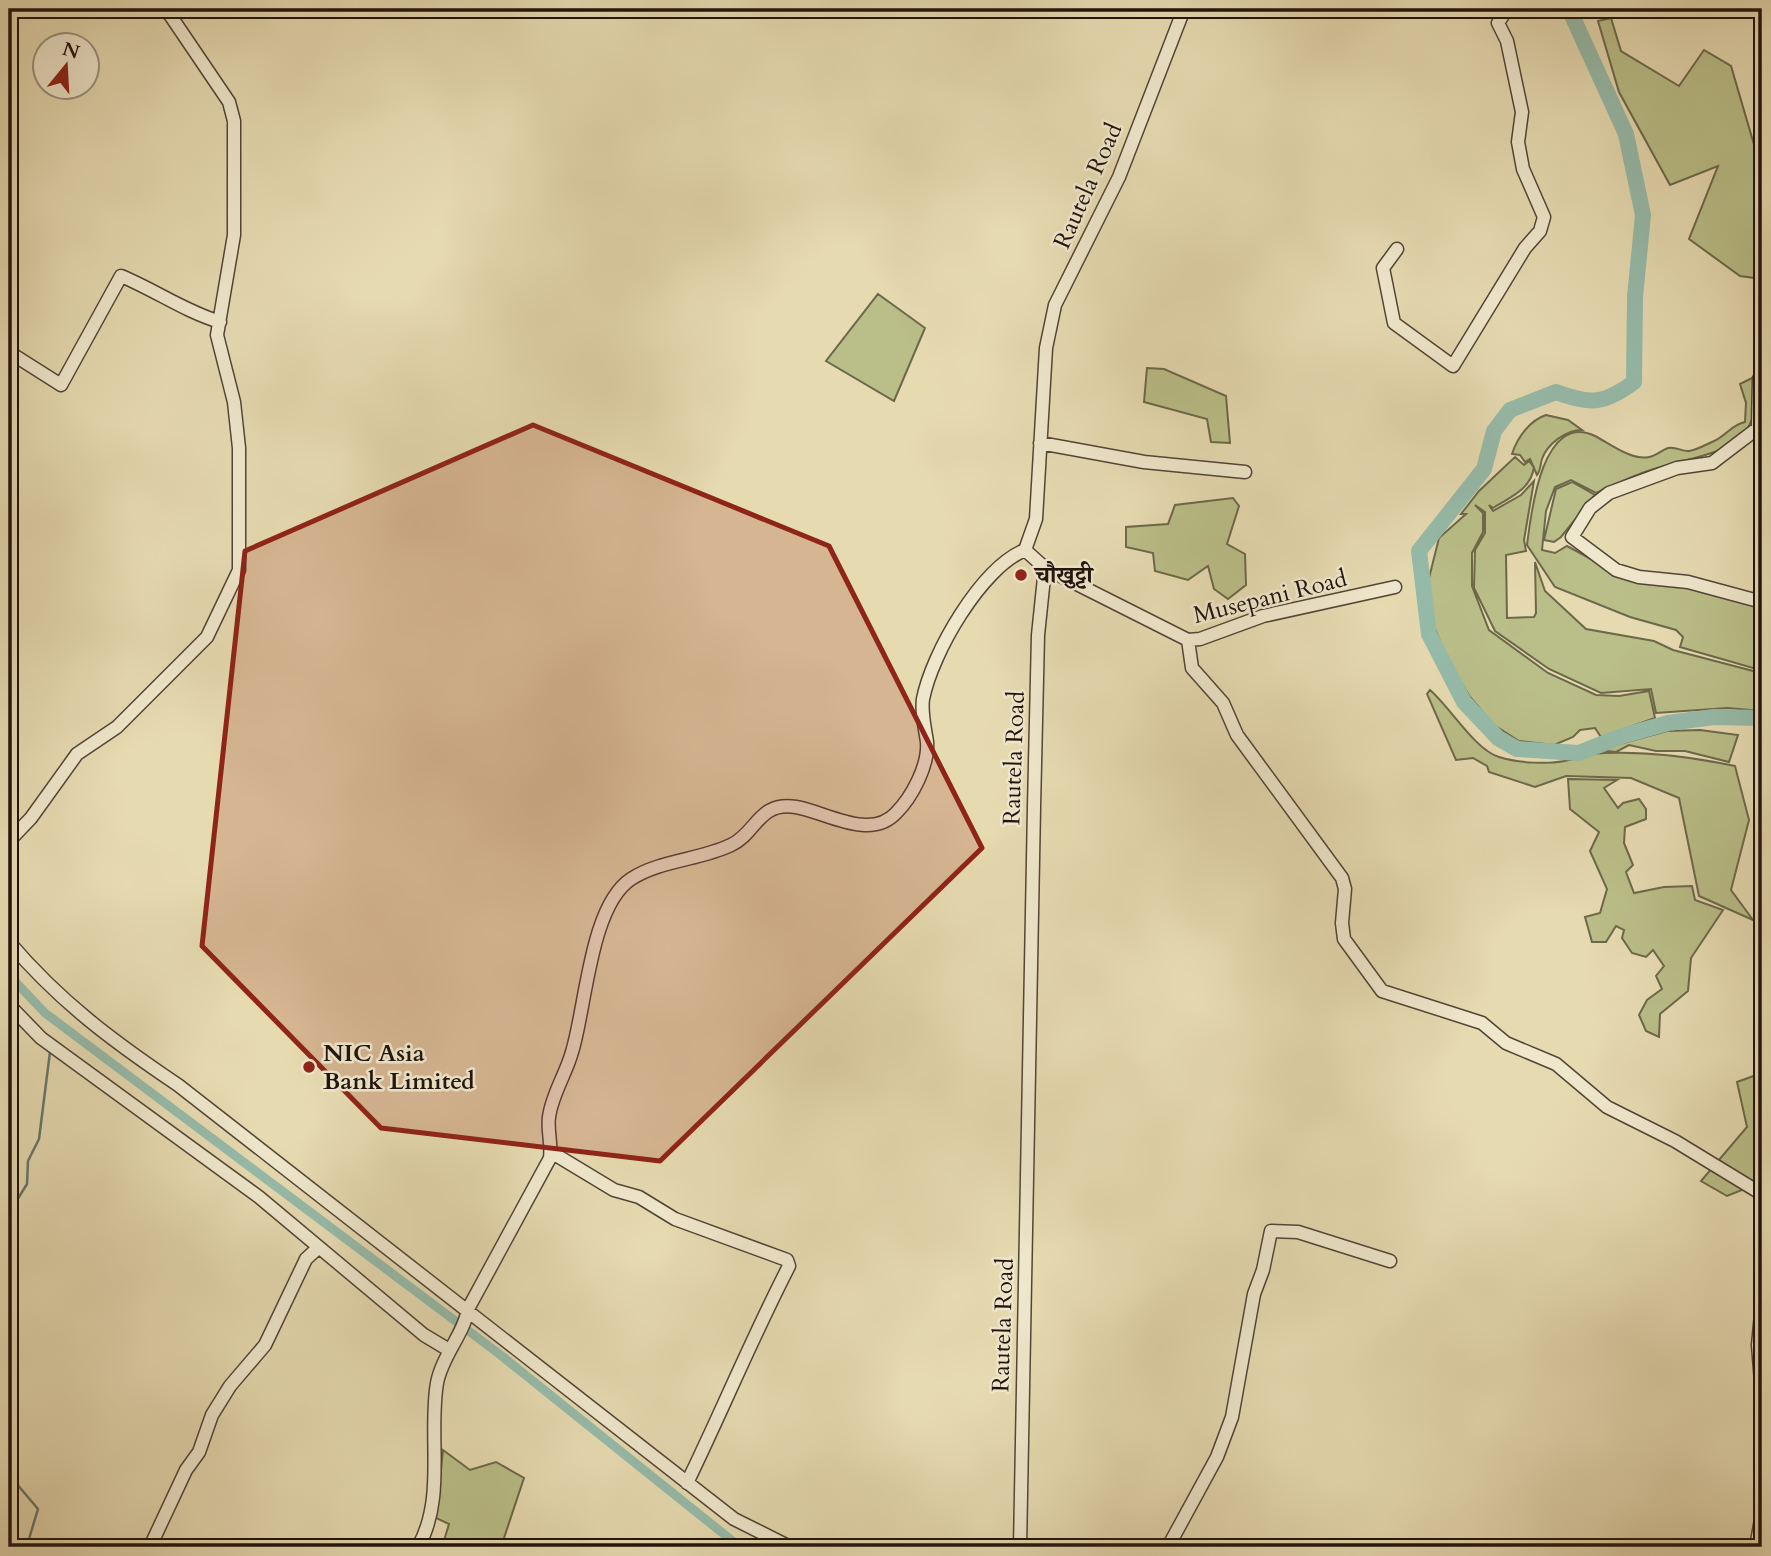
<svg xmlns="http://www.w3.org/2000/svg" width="1771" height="1556" font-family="Cardo,'Noto Serif Devanagari',serif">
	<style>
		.green { fill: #babe88; stroke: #6d684a; stroke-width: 2 }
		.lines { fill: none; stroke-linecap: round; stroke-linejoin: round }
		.stream { stroke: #67786b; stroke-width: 2.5 }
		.canal { stroke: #96bbaa; stroke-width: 9 }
		.river { stroke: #96bbaa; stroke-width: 16 }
		.minor-casing { stroke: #524536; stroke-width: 15 }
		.minor { stroke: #efe7cc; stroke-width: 12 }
		.marked { fill: #8f2418; fill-opacity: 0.2; stroke: #8f2418; stroke-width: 5; stroke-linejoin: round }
		.poi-dot { fill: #8f2418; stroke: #efe7cc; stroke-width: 2.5 }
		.labels { text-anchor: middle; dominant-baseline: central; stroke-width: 5; stroke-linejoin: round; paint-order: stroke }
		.street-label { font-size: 24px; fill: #20130d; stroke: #efe7cc }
		.poi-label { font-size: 24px; font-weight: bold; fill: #20130d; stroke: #efe7cc; text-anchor: start }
	</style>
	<rect width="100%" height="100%" fill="#e6dab1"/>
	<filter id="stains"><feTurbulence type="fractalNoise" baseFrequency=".00286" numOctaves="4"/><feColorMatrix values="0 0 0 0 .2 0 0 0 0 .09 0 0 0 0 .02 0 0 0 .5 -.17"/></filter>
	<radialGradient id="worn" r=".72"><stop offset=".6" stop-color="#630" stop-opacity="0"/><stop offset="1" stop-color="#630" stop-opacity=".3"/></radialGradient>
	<path class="green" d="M1611 18 1621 51 1679 86 1704 50 1731 66 1762 172V279L1740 276 1689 239 1718 166 1670 185 1619 92 1598 21Z
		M878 294 925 328 894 401 826 361Z
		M1147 368 1164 369 1226 396 1230 443 1211 442 1207 419 1144 402Z
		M1754 377C1767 455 1706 452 1651 470 1632 476 1614 485 1596 493L1571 480 1555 487 1546 511 1542 550 1555 553 1567 546 1626 578 1683 586 1762 607 1760 670 1680 647 1683 637 1676 630 1630 617 1555 587 1527 545C1531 513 1542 411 1595 436 1609 443 1632 461 1649 457 1656 456 1662 450 1668 448 1676 446 1682 452 1689 451 1697 450 1707 444 1714 441 1727 435 1731 425 1745 422L1746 403 1740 384Z
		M1546 415 1568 420 1582 430C1566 430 1547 444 1542 459 1540 465 1541 470 1537 475L1530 459 1525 462 1520 455 1512 454C1517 438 1530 420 1546 415Z
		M1515 457 1524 465 1529 461 1534 467C1531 489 1511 497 1493 508L1489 505 1493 511 1521 495 1534 481 1524 540 1526 551 1506 555 1507 618 1534 617 1536 613 1535 562 1545 591 1586 629 1654 641 1673 650 1761 673 1762 671V711L1727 708 1656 713 1651 689 1601 693 1549 669 1495 631 1474 588 1475 550 1485 533V512L1475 505 1483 513V532L1472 553V586L1489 630 1548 673 1596 695 1619 696 1649 691 1655 718 1601 737 1595 728 1580 730 1573 737 1554 745 1519 741 1494 725 1470 697 1450 664 1434 627 1428 582 1439 538 1466 514H1461L1479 491Z
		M1572 482 1595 495 1561 537 1554 542 1544 540 1556 489Z
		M1233 498 1239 506 1227 544 1245 554 1246 585 1228 599 1214 589 1208 566 1188 580 1155 571 1153 553 1126 547V527L1168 524 1175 505Z
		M1430 690C1450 707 1475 750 1499 757 1518 763 1550 765 1569 760 1576 759 1583 755 1590 754 1638 750 1687 756 1735 766L1749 820 1731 890 1753 920 1699 896 1679 798 1631 778 1566 776 1535 787 1489 772 1487 766 1473 758 1456 760 1427 694Z
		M1700 730 1738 735 1729 762 1685 751H1656L1629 745 1616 752 1598 750 1667 731Z
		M1568 779 1617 780 1604 788 1618 808 1623 803 1639 799 1646 809V819L1625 827 1624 843 1633 865 1626 872 1634 893 1664 887 1692 886 1695 900 1723 910 1691 958 1688 991 1660 1014 1659 1037 1646 1031 1639 1015 1647 1000 1662 989 1656 976 1664 966 1653 950 1646 957 1632 953 1622 938 1624 930 1616 926 1606 942H1592L1585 917 1600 913 1607 889 1590 851 1599 832 1570 809Z
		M1762 1073V1182L1727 1196 1701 1181 1747 1127 1737 1082Z
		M443 1450 470 1470 496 1462 524 1478 501 1547H452L443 1544 449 1524 436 1518Z"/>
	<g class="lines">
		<path class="stream" d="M9 1213 27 1184 28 1161 39 1139 50 1052
			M9 1338 13 1343 15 1371 9 1398
			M9 1465 16 1483 38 1509 29 1539 31 1547"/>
		<path class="canal" d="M9 975 45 1013 498 1353 740 1547"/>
		<path class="river" d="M1569 9 1626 134 1643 215 1635 297 1634 382C1605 404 1590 405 1556 392L1510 410 1494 431 1484 469 1419 551 1429 634 1464 702 1498 738 1517 749 1579 753 1622 736 1668 723 1714 717 1762 718"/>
		<g class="minor-casing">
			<path id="minor" d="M1397 249 1383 268 1394 323 1453 366 1525 248 1540 231 1544 217 1523 169 1518 142 1522 112 1507 41 1498 23 1507 9
				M9 352 61 385 121 276C155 290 184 311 220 322
				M1762 375 1759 379 1758 428 1712 463 1677 468 1609 493 1590 508 1572 537 1616 570 1639 577 1688 582 1762 602
				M1040 443 1144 462 1245 472
				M1025 550 1036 519 1046 348 1055 305 1119 177 1184 9
				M1025 550 1045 568 1188 640 1200 639 1263 616 1395 587
				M1188 640 1192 668 1223 703 1237 735 1342 878 1345 889 1342 923 1344 939 1382 991 1482 1023 1506 1043 1556 1064 1607 1107 1675 1141 1762 1194
				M9 841 31 818 77 754 117 727 207 637 239 570V448L234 402 217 335 234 235V121L229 102 166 9
				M9 942C60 1002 114 1042 178 1085L734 1519 790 1547
				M9 1005 41 1038 259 1197 424 1335 449 1350
				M551 1152 614 1190 639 1197 675 1219 787 1260 789 1266C752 1338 722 1411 687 1483
				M1762 1304 1758 1345 1762 1394
				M150 1547 186 1470 199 1452 212 1415 230 1386 265 1345 306 1259 319 1247
				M418 1547C446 1498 428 1436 437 1383 442 1356 464 1334 468 1309L550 1158C552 1144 547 1130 549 1117 552 1094 566 1074 572 1052 586 1007 590 906 631 879 660 860 700 860 731 845 757 833 758 801 796 807 826 812 870 841 896 813 912 797 929 765 927 742 925 728 921 713 923 699 932 653 981 568 1025 550
				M1020 1547 1034 807 1038 635 1045 568
				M1168 1547 1217 1457 1232 1417 1254 1294 1263 1270 1271 1231 1298 1232 1390 1261
				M1756 1547 1762 1514"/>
		</g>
		<use href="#minor" class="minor"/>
	</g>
	<path class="marked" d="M533 425 829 546 982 848 660 1161 381 1128 202 946 245 551Z"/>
	<g class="poi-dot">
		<circle cx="1021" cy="575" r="7"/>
		<circle cx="309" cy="1067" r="7"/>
	</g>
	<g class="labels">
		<g class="street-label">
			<text transform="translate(1088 186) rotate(-66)">Rautela Road</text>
			<text transform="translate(1270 597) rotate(-14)">Musepani Road</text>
			<text transform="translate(1014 758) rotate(-88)">Rautela Road</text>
			<text transform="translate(1003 1325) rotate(-88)">Rautela Road</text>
		</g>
		<g class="poi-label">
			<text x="1035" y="575">चौखुट्टी</text>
			<text x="323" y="1053">NIC Asia<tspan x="323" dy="28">Bank Limited</tspan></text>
		</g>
	</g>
	<rect width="1771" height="1556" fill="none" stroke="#e6dab1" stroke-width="35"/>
	<rect x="10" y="10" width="1750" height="1535" fill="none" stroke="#20130d" stroke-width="3.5"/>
	<rect x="18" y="18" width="1736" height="1521" fill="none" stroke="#20130d" stroke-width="2"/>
	<g transform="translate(66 66) rotate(18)"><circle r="33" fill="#efe7cc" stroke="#9c9280" stroke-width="2"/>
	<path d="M0-5L12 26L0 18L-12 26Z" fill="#8f2418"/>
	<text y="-10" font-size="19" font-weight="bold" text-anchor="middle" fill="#20130d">N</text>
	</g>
	<rect width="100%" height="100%" filter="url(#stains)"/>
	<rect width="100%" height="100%" fill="url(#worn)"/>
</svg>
